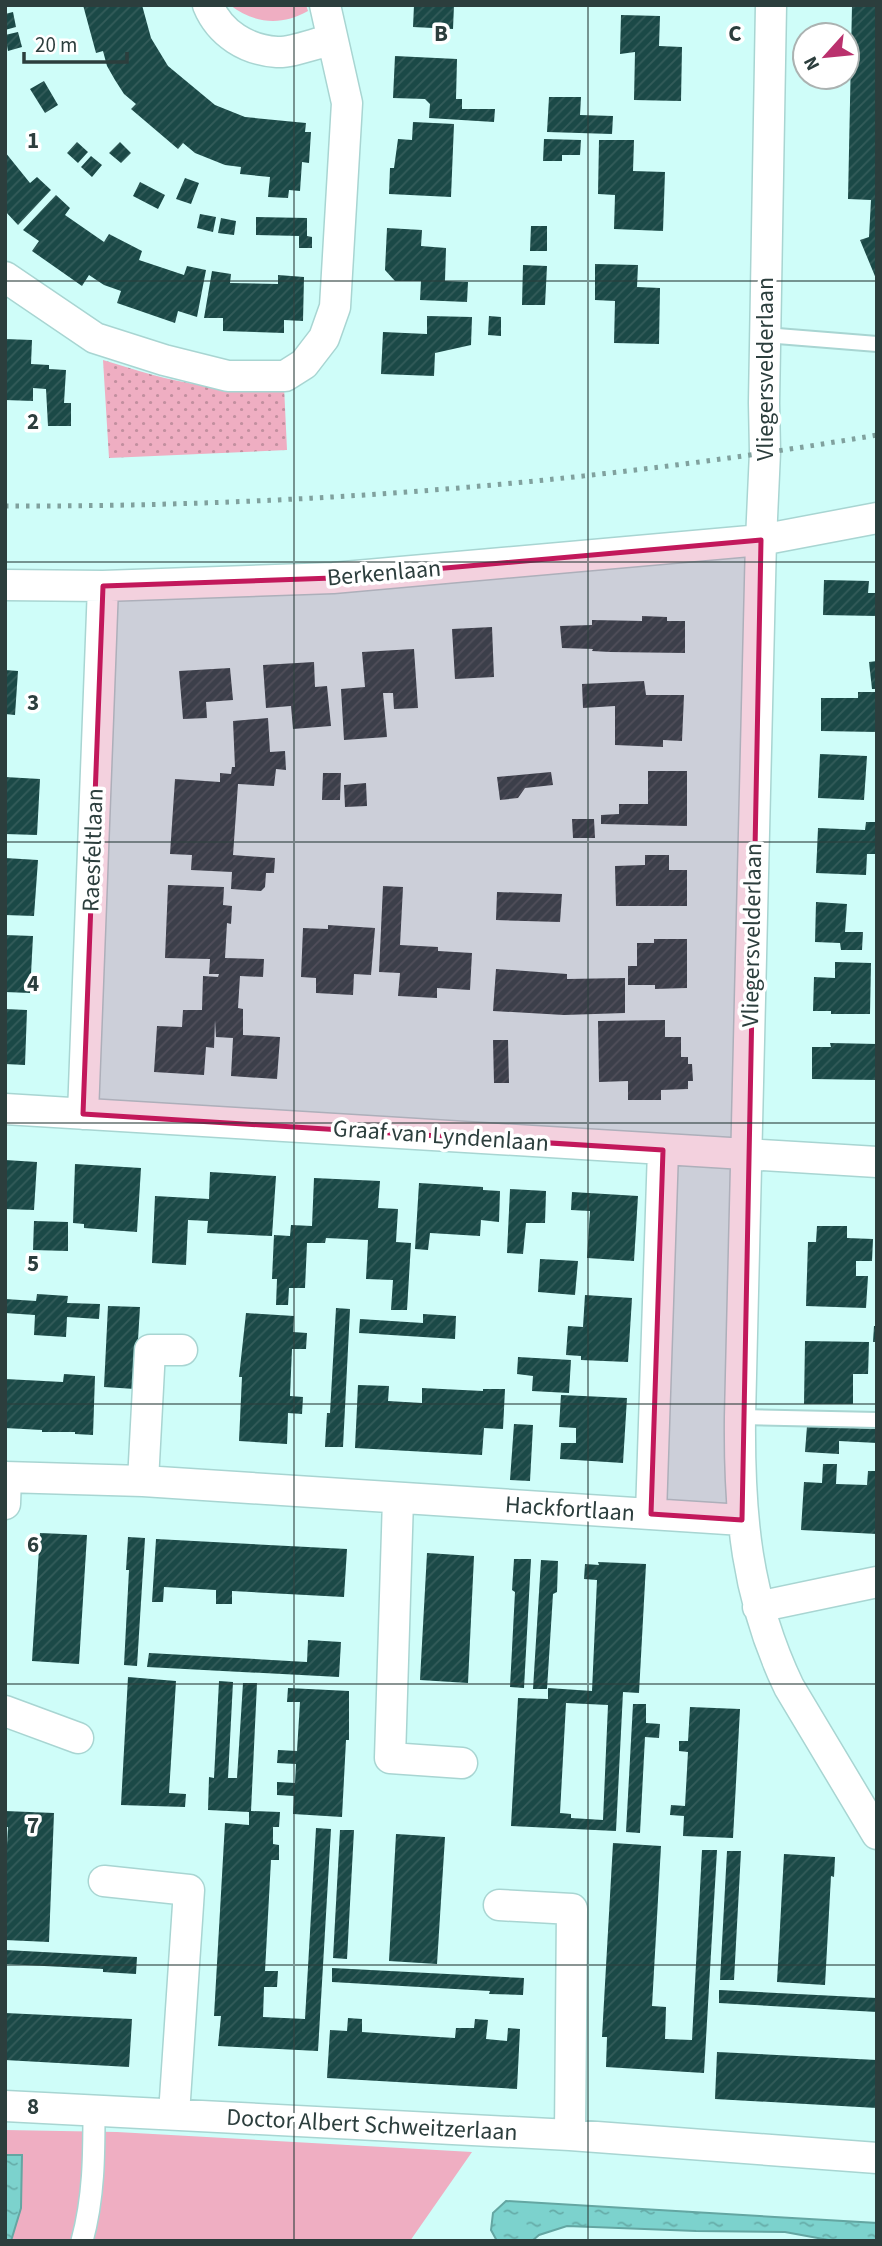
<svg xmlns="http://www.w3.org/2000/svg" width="882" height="2246" font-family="'Source Sans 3',sans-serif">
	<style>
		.grass { fill: #efaec2 }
		.park { fill: url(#park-dots) }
		.water { fill: url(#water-ripples); stroke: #64a6a2; stroke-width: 2 }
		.building { fill: url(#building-hatch); fill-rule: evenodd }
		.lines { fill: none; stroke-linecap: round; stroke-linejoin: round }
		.service-casing { stroke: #a8d5d2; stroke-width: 18 }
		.pedestrian-casing { stroke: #a8d5d2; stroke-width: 24 }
		.minor-casing { stroke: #a8d5d2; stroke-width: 33 }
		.service { stroke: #fff; stroke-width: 14 }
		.pedestrian { stroke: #fff; stroke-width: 21 }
		.minor { stroke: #fff; stroke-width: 30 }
		.rail { stroke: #80a19e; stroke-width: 5; stroke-dasharray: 3.5 7; stroke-linecap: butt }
		.marked { fill: #c2185b; fill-opacity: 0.2; stroke: #c2185b; stroke-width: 5; stroke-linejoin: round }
		.grid { fill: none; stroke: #2c3e3d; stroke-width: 2; stroke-opacity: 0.55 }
		.labels { text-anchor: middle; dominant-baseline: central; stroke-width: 7; stroke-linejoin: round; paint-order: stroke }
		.street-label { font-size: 24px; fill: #2c3e3d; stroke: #fff }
		.grid-label { font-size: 23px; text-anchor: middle; font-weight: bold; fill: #2c3e3d; stroke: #fff; stroke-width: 7; stroke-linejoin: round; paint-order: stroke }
	</style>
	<defs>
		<pattern id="park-dots" width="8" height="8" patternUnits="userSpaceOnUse" patternTransform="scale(1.75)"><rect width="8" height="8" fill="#efaec2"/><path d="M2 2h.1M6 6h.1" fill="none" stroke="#c28f9f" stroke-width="1.8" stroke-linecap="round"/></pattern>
		<pattern id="water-ripples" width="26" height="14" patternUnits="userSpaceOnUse" patternTransform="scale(1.75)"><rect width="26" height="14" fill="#7cd2cd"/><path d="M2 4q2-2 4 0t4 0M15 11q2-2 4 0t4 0" fill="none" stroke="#66aca8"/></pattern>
		<pattern id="building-hatch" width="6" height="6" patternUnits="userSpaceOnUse" patternTransform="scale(1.75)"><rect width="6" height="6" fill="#1b4947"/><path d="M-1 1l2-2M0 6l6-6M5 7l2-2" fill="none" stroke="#345c5a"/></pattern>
	</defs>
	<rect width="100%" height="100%" fill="#cffdf9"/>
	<path class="grass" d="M230 5H306L308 11C282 26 254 24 230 5Z
		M5 2130 117 2132 472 2152 410 2241H11L21 2208 22 2156 5 2155Z"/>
	<path class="park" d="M103 360C136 370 168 381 203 385 229 387 257 386 284 386L287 450 109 458Z"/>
	<path class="water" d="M5 2155H22L21 2208 11 2241H5Z
		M506 2201 877 2223V2241H834L785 2232 696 2231 567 2226 539 2235 532 2241H497L491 2230 493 2213Z"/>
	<path class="building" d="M83 5H142L151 38 168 66 215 105 245 117 306 123 305 132H311L309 163 302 162 300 191 289 190 288 198 268 197 270 177 240 174 241 167 225 165 195 153 183 143 178 149 131 109 136 104 124 94 115 80 107 66 103 51 96 53Z
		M414 5H454L453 29 413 27Z
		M852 5H877V281L860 240 869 237 871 200 848 199Z
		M13 12 16 27 5 30V14Z
		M621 15 660 16 659 46 682 47 681 101 634 100 635 52 620 54Z
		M18 32 22 47 8 51 5 35Z
		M395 56 457 59 456 99H462V109H495L494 122 429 118 430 104 425 99 393 98Z
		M44 81 58 105 45 113 30 89Z
		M549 97H581L580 115 613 116 612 134 547 132Z
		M413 122 454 124 451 197 389 194 390 168H394L398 139 412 140Z
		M544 139 581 140 580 155H562V161H543Z
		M599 140H634L633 171 665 172 663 231 614 229 615 195 598 194Z
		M77 142 88 152 78 163 67 153Z
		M120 142 131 153 121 163 109 153Z
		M5 152 30 183 37 177 51 190 18 225 5 211Z
		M91 156 102 165 92 177 81 167Z
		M185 178 199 183 191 204 176 199Z
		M140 182 165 195 158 209 133 196Z
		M56 195 70 208 65 215 104 242 109 234 142 251 139 260 184 275 187 266 206 270 197 317 178 311 175 323 117 303 121 291 104 285 89 275 82 286 32 251 39 241 23 230Z
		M200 214 216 217 213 232 197 228Z
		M256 217 307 218V236L312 237V248H299V236L256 235Z
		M221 218 236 221 234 235 218 233Z
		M531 226H547V251H530Z
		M387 228 422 230 421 246 446 248 445 281 468 282 467 302 420 300 421 281H395L385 270Z
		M595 264 638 265 637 287 660 288 659 344 614 343 615 301 595 300Z
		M523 265 547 266 545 305H522Z
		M212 271 231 274 230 283 278 284V275L304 277 303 321 284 320V333L223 331V318H204Z
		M427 316 472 317 471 345 435 353 434 376 381 374 383 332 427 334Z
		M489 316 501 317V336L488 335Z
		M5 339 32 340 31 364 49 365V369L66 370 64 403H71V426H48L46 389 33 388V401L5 400Z
		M824 580 869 581 868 593H877V616L823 615Z
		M642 616 667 617V621H685V653L610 652 592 651 593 649 562 648 560 626 592 625V620L642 621Z
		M492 627 494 677 455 679 452 629Z
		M414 649 418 708 394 709 393 693H383L387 737 344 740 341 689 365 687 362 652Z
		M877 661V689H872L869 662Z
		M314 662 315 687 327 686 331 726 293 729 291 706 266 708 263 665Z
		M230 668 233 700 206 702 207 718 183 719 179 671Z
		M5 670 18 671 15 715 5 714Z
		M644 681 646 695H684L682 741 663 740V747L615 745V706L583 708 582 684Z
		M858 692H877V732L821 731V698H858Z
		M268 718 270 752 285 751 286 770 276 769 274 786 238 784 233 855 275 858 274 873H266L265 887 261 891 231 889 232 872 191 870 192 855 170 854 175 779 220 782V773L231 774 232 767H235L233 721Z
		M820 754 867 756 864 800 818 798Z
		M648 771H687V826L601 824V815L619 814V804H648Z
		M551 772 553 785 525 788 518 798 500 800 497 777Z
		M323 773H341L340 800H322Z
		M5 777 40 779 37 835 5 834Z
		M366 783 367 806 345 807 344 785Z
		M572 819H594L595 838H573Z
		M866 822H877V854H867L866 875 816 873 818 828 865 830Z
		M645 855H669V870H687V906H616L615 866 645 865Z
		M5 858 38 860 34 916 5 915Z
		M168 885 224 887 223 905 232 906 231 924 227 923 225 958 264 959 263 977 240 976 238 1008 243 1009V1035L280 1037 277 1079 231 1076 233 1038 216 1037 215 1020 214 1048 206 1047 204 1075 154 1072 157 1026 182 1027 183 1010H202L203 976 218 977 219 974H209L210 959 165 958Z
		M383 886 403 887 400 945 438 947V951L472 953 470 990 437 988V998L398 996 400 973 379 972Z
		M497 892 562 894 560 922 496 920Z
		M816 902 847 904 845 932H863L862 950H841L840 943 815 942Z
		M328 925 375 928 371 975 354 974 353 995 316 993V978L301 977 303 928 328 929Z
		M5 935 33 936 30 993 5 992Z
		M654 939H687V988L655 989V985H628V966H637V943H654Z
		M835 962 871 963 870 1014H831V1011H813L814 977 835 978Z
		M496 969 567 974V979L625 978V1013L564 1015 493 1011Z
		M5 1009 27 1010 25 1065 5 1064Z
		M665 1020V1037H681V1057H688V1064H692L693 1081H688V1089L661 1090V1100H628V1081L599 1082 598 1021Z
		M493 1040H508L509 1083H494Z
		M830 1043 877 1044V1080L812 1079V1047H831Z
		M5 1160 37 1162 34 1210 5 1209Z
		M75 1164 141 1168 137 1232 84 1228V1224L73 1223Z
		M210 1172 276 1176 272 1236 207 1233 208 1221 188 1220 186 1265 152 1263 155 1196 209 1199Z
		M314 1178 380 1181 378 1208 398 1209 396 1242 411 1243 407 1310H391L393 1280 366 1279 368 1240 326 1238 325 1243H307L305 1288H289L288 1305H276L277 1279H272L274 1235 290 1236 291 1225 312 1226Z
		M419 1183 483 1187V1190L500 1191 499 1222 481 1220 480 1236 430 1233 428 1250 415 1249Z
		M510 1189 546 1191 545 1223H526L523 1254 507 1253Z
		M572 1192 638 1196 634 1261 587 1258 590 1211 571 1210Z
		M34 1221 68 1222V1251L33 1250Z
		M817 1226H847V1238L873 1239 872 1261H856V1276H868L866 1308 806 1306 808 1242H816Z
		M540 1259 578 1261 575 1295 538 1292Z
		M37 1294 68 1296 67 1303 100 1304 99 1319 67 1317 66 1337 34 1335 35 1315 5 1313V1299L36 1301Z
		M585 1295 632 1298 628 1362 581 1360V1356L566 1355 568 1326 583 1327Z
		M108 1306 140 1307 135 1389 104 1387Z
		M336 1308 350 1309 343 1447H325L327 1413H330Z
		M246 1313 294 1316 293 1332 307 1333 306 1349H292L290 1396 303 1397 302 1414 288 1413 287 1444 239 1441 242 1377H239Z
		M423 1314 456 1316 455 1339 359 1333 360 1319 423 1323Z
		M874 1326H877V1342H873Z
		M805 1341 869 1342 868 1374H853V1404H804Z
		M518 1357 571 1360 569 1393 532 1391 533 1376 517 1374Z
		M64 1374 95 1376 93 1435 75 1434V1432H42V1430L5 1428V1379L63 1382Z
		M358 1385 389 1386 388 1401 422 1403V1388L483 1391V1389H505L503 1429 484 1428 482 1455 355 1448Z
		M561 1395 627 1398 623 1463 560 1459 561 1443H576V1428L559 1427Z
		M514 1424 533 1425 530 1481 510 1480Z
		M807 1426 877 1429V1443L839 1441V1454L805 1452Z
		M823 1464H837L836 1484 867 1485 868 1471H877V1534L801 1530 804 1482 822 1483Z
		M40 1533 87 1535 79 1664 32 1661Z
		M128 1537 145 1538 137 1666 124 1665 129 1570H126Z
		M156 1539 347 1549 344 1597 232 1591V1604H216V1590L164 1587 163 1602H152Z
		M427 1553 474 1556 468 1683 420 1680Z
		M514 1559H531L524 1688 510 1687 515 1592 512 1590Z
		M541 1560 558 1561 557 1592 553 1594 547 1689H533Z
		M598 1562 646 1564 639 1693 623 1692 616 1831 511 1826 518 1698 548 1699V1688L592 1691 597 1580 584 1579 585 1564 599 1565ZM566 1703 608 1705 603 1820 571 1818V1814L560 1813Z
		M308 1640 341 1642 339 1677 147 1667 149 1653 307 1662Z
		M128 1677 176 1681 169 1793 186 1794 185 1807 121 1805Z
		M219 1681 233 1682 228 1778H237L243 1683H257L251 1811 280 1812 279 1827H273V1844L279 1845V1860H271L265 1971H278L277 1987H264L263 2017 305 2019 316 1828 331 1829 318 2051 218 2046 221 2016H214L225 1823 249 1825V1812L208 1810 209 1777 214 1778Z
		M288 1688 349 1691V1740H346L342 1817 293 1814 294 1796 277 1795V1782L295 1783 296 1764 277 1763 278 1750 297 1751 300 1702H287Z
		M633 1704H646V1723L660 1724 659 1738 645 1737 640 1833 626 1832Z
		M690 1707 740 1709 733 1838 683 1836 684 1816 670 1815 671 1805 685 1806 688 1752 679 1751V1741H688Z
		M5 1811 54 1813 49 1942 5 1940 7 1858H5V1845H7L8 1827H5Z
		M340 1830H354L347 1959 333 1958Z
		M396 1834 445 1837 437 1964 389 1961Z
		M613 1843 661 1846 652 2006 666 2007 665 2039 692 2040 702 1850H717L704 2073 606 2067 607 2037H602Z
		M727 1851H741L734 1980H720Z
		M784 1854 835 1857 834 1877 831 1876 825 1985 777 1982Z
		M5 1950 137 1957 136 1974 103 1972V1969L5 1964Z
		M332 1968 524 1978 523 1995 489 1994 490 1991 332 1982Z
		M719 1990 877 1998V2012L719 2003Z
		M5 2013 132 2019 129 2067 5 2060Z
		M348 2018 362 2019V2032L391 2034 455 2038 456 2028H474L475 2019 488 2020 486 2039 507 2041 508 2028 520 2029 517 2089 327 2078 330 2030 347 2031Z
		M717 2052 877 2060V2108L715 2099Z"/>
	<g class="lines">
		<g class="service-casing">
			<path id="service" d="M765 335 877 344
				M740 1417 877 1420"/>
		</g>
		<g class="pedestrian-casing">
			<path id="pedestrian" d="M82 2241C94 2197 94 2155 94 2110"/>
		</g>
		<g class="minor-casing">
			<path id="minor" d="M208 5C220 34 247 50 277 52 291 53 316 43 331 40
				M771 5 764 403 765 452 761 540 740 1417C739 1515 746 1597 789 1687L877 1834
				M5 277 95 338 164 360 228 376H285L304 364 324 338 335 307 347 103 325 5
				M5 585 103 586 333 578 761 540 877 518
				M5 1109 877 1162
				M83 1114 103 586
				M5 1477 143 1481 742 1520
				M143 1481 150 1350H182
				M398 1499 390 1758 462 1763
				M5 1504 6 1477
				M651 1514 663 1150
				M758 1607 877 1582
				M5 1711 78 1738
				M104 1881 189 1890 174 2114
				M499 1905 572 1909 570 2135
				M5 2106 570 2135 877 2158"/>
		</g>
		<use href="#service" class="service"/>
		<use href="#pedestrian" class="pedestrian"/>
		<use href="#minor" class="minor"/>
		<path class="rail" d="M5 506C297 507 590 484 877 435"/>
	</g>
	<path class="marked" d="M761 540 742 1520 651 1514 663 1150 83 1114 103 586 333 578Z"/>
	<path class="grid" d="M294 5V2241M588 5V2241M5 281H877M5 562H877M5 842H877M5 1123H877M5 1404H877M5 1684H877M5 1965H877"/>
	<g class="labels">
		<g class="street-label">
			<text transform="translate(765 369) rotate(-90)">Vliegersvelderlaan</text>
			<text transform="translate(384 573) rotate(-5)">Berkenlaan</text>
			<text transform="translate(93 850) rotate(-88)">Raesfeltlaan</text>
			<text transform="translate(752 935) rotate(-89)">Vliegersvelderlaan</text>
			<text transform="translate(441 1136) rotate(4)">Graaf van Lyndenlaan</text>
			<text transform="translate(570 1509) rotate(4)">Hackfortlaan</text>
			<text transform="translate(372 2125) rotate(3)">Doctor Albert Schweitzerlaan</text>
		</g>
	</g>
	<g class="grid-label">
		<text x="441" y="41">B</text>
		<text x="735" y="41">C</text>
		<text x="33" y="148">1</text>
		<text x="33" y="429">2</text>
		<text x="33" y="710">3</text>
		<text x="33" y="991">4</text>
		<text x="33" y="1271">5</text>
		<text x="33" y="1552">6</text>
		<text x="33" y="1833">7</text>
		<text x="33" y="2114">8</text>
	</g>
	<rect width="882" height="2246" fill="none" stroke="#2c3e3d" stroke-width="14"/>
	<g transform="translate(826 56) rotate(243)"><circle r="33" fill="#ffffff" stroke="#abb2b1" stroke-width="2"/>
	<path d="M0-5L12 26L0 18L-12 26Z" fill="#ba316d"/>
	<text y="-10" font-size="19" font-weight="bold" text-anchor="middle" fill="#2c3e3d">N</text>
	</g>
	<path d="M24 52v10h103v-10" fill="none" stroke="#2c3e3d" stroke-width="3.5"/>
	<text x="35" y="52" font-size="21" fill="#2c3e3d" stroke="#ffffff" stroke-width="5" paint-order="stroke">20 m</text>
</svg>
